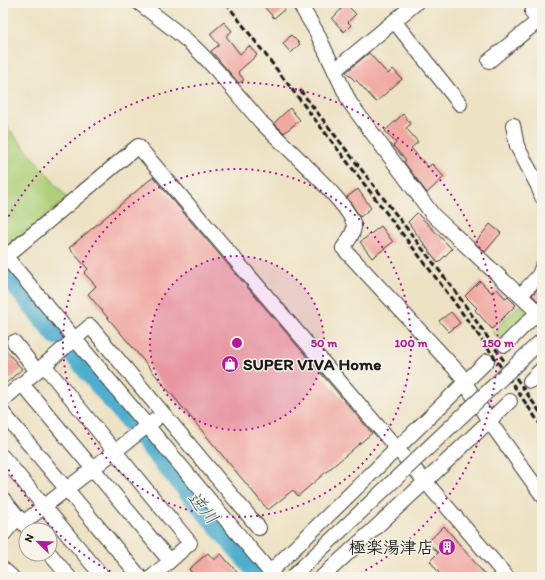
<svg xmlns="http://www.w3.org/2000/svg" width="545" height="580" font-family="Itim,'Klee One',sans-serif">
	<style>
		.green { fill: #add079; stroke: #64764a }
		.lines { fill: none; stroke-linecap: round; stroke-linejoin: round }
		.river { stroke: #4faece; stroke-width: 21 }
		.building { fill: #f0a8a2 }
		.minor-casing { stroke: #3b3a35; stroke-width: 16 }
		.minor { stroke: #fff; stroke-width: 14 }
		.rail { stroke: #1c1c1c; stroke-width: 3; stroke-dasharray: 6 3; stroke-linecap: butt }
		.minor-bridge-casing { stroke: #3b3a35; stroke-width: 16; stroke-linecap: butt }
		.minor-bridge { stroke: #fff; stroke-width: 14 }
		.ring { fill: none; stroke: #b5179e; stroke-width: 2; stroke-dasharray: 2 4 }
		.labels { text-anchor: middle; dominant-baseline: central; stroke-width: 3; stroke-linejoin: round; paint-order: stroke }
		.poi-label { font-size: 17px; font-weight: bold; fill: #1c1c1c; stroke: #f7f3e8; text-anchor: start }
		.water-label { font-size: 18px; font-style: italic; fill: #305663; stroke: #f7f3e8 }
		.centre { fill: #b5179e; stroke: #f7f3e8; stroke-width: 2 }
		.ring-label { font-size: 12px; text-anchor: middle; font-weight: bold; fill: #b5179e; stroke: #f7f3e8; stroke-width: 3; stroke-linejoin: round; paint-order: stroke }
	</style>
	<rect width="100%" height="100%" fill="#f7f3e8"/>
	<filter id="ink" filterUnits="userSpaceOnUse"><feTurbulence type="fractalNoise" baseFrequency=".025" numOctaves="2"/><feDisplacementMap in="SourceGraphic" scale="8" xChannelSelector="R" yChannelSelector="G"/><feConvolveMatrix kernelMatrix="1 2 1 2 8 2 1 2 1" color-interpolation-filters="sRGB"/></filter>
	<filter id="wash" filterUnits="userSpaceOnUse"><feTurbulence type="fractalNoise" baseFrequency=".012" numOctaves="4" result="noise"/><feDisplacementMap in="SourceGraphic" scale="16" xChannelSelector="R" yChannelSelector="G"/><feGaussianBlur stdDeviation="0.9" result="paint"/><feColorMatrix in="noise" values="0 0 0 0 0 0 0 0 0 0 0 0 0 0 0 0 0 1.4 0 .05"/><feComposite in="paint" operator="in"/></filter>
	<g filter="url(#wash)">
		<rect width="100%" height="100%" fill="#ede2c4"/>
		<path class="green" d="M3 122 67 198 6 251 3 247Z
			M521 303 527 313 500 341 492 333Z"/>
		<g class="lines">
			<path class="river" d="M3 269 57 335
				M73 353 132 423
				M145 440 261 576"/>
		</g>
		<g id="blocks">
			<path class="building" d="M261 3H291V4L274 18Z
				M346 4 356 14 348 22 351 25 344 32 332 19Z
				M224 22 232 31 226 36 240 54 249 46 257 55 238 72 244 80 239 83 211 51 219 45 210 34Z
				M291 35 300 44 291 53 283 44Z
				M369 53 388 74 393 69 402 79 376 102 356 80 355 81 346 72Z
				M290 108 300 120 284 133 274 123Z
				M403 114 411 124 406 128 418 142 411 148 428 167 432 164 444 177 427 193 404 162 406 160 393 146 396 143 385 131Z
				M153 177 372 433 298 496 293 490 268 510 88 294 96 286 84 273 88 269 69 248Z
				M358 189 371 208 360 217 347 197Z
				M417 213 452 249 438 263 408 222Z
				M490 224 501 233 485 252 475 243Z
				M381 226 393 242 372 258 360 242Z
				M480 281 492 293 497 289 506 299 508 297 516 305 492 329 475 310 477 308 465 296Z
				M542 284V300L538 301 532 295Z
				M451 312 460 323 449 332 439 321Z
				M3 347 22 369 3 386Z
				M444 526 487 577H442L430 561 438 553 428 542Z
				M208 553 214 560 221 554 241 577H195L189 569Z"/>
		</g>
	</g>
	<g filter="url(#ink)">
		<use href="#blocks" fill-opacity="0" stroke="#3b3a35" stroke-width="1"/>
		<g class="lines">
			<g class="minor-casing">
				<path id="minor" d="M139 3C157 17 176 30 192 45 217 68 238 96 261 122 278 140 352 205 354 226 354 234 347 242 343 248L459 373 489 421 542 495
					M299 3 316 31 350 103 433 215 542 316
					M394 21 460 104
					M489 61 538 21 532 13 542 3
					M335 70 416 3
					M513 125 517 146 538 186 542 197
					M6 257 274 577
					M3 259 138 146 507 577
					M520 296 539 275 542 267
					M14 342 37 371
					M505 345 542 308
					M44 365 190 543 152 577
					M530 381 542 369
					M22 384 170 561
					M3 400 90 326 259 528
					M3 413 140 577
					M3 457 103 577
					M3 499 29 530
					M23 523 155 420
					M3 535 18 517
					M50 554 69 577
					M3 569 12 577
					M270 572 487 361
					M322 577 426 481 510 401"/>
			</g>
			<use href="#minor" class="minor"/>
			<path class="rail" d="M226 3 449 295 490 351 542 427
				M300 90 455 291 542 415"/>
			<g class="minor-bridge-casing">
				<path id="minor-bridge" d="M292 577 542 340"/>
			</g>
			<use href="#minor-bridge" class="minor-bridge"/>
		</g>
	</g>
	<circle cx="237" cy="343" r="87" fill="#b5179e" fill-opacity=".12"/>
	<g class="ring">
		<circle cx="237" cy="343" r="87"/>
		<circle cx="237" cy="343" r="174"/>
		<path d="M121 577A261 261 0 0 1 3 459M3 227A261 261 0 1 1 353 577"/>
	</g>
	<defs>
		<g id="shop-disc" transform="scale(0.9)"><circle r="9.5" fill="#b5179e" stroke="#f7f3e8"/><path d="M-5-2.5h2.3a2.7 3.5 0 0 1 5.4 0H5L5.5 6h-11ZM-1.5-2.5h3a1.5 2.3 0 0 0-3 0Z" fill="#fff"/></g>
		<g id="building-disc" transform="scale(0.9)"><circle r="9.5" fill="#b5179e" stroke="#f7f3e8"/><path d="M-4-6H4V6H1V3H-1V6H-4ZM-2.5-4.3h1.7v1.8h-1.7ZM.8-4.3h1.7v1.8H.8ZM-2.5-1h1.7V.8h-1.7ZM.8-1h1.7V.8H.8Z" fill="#fff"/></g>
	</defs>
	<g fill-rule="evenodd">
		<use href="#shop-disc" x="230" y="364"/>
		<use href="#building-disc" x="447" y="547"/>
	</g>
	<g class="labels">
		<g class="poi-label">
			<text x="243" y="364">SUPER VIVA Home</text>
			<text x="434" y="547" text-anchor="end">極楽湯津店</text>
		</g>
		<g class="water-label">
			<text transform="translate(203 508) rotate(50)">逆川</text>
		</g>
	</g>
	<circle cx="237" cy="343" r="6" class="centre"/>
	<g class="ring-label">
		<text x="324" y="347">50 m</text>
		<text x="411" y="347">100 m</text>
		<text x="498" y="347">150 m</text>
	</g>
	<rect width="545" height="580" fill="none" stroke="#f7f3e8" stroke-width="16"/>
	<g transform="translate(38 542) rotate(293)"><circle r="19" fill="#f7f3e8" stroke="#9f9d96"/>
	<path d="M0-3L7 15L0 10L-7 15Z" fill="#b5179e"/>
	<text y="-6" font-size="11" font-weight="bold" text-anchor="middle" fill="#1c1c1c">N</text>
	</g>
</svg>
